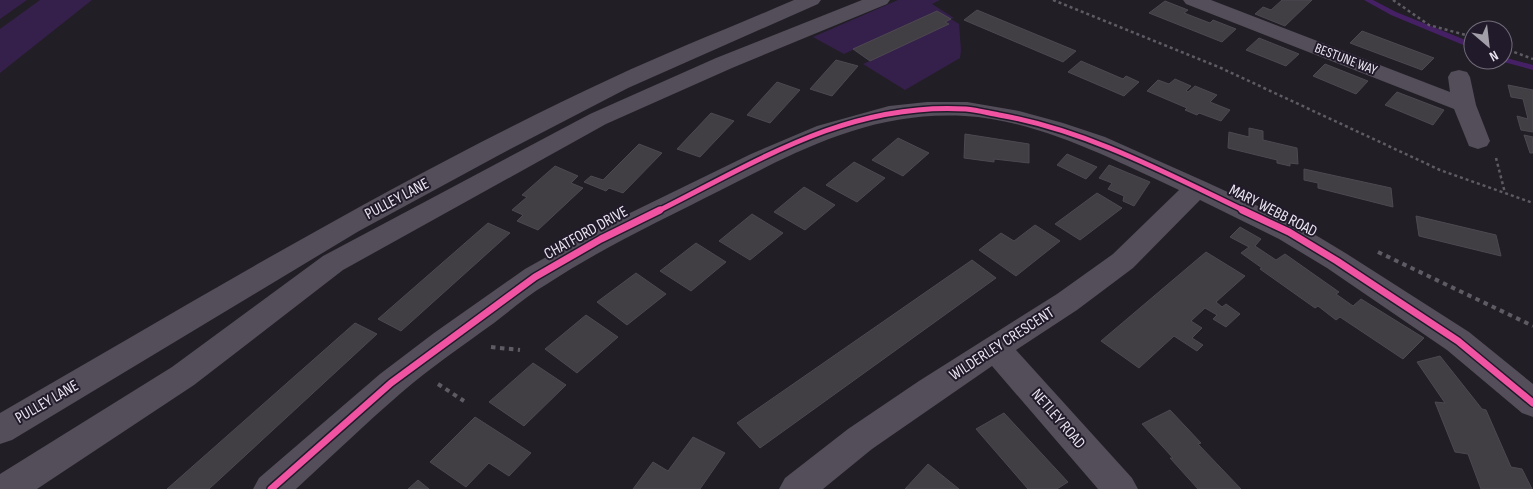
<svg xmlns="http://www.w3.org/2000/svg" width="1533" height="489" font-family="'Sofia Sans Condensed',sans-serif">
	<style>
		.green { fill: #35204b }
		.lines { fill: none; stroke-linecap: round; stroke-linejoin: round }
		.stream { fill: #452065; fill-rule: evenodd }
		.building { fill: #413e44; stroke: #4d4951 }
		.path-far1 { stroke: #5f5b64; stroke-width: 2.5; stroke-dasharray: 3 3; stroke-linecap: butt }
		.path { stroke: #5f5b64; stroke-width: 4; stroke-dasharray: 4.5 4.5; stroke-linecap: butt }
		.minor { fill: #534e59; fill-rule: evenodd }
		.cycleway-far1-casing { stroke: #211a2a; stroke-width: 8 }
		.cycleway-casing { stroke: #211a2a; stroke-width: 10 }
		.cycleway-far1 { stroke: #f153a3; stroke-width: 5 }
		.cycleway { stroke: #f153a3; stroke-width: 7 }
		.labels { text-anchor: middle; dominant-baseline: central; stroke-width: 4; stroke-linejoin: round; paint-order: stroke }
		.far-street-label { font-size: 14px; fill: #e9e4ef; stroke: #211a2a }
		.street-label { font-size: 16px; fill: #e9e4ef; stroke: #211a2a }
	</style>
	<rect width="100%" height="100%" fill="#221e26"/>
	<path class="green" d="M0 0H27L0 19Z
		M40 0H92L0 73V29Z
		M898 0H940L932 4 954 18 951 19 959 24 961 50 960 58 905 90 863 64 949 24 937 11 844 54 813 37Z"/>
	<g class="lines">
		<path class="stream" d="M1364 0H1373L1396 12 1463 39 1473 44V49L1391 15Z
			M1503 57 1533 65V70L1500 61 1503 60Z"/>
	</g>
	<path class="building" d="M1282 0H1312L1285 26 1255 14 1263 7 1271 10Z
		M1165 1 1188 10 1184 13 1210 23 1213 20 1236 29 1222 42 1149 13Z
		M977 10 1076 51 1063 62 964 20Z
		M937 11 951 19 945 22 949 24 870 61 853 49Z
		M1362 31 1434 58 1422 70 1350 43Z
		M1259 38 1299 54 1286 66 1246 50Z
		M836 60 858 66 832 96 810 89Z
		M1081 61 1123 79 1126 76 1139 82 1124 96 1068 72Z
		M1325 64 1368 81 1356 94 1313 76Z
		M1175 79 1191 86 1186 91 1188 92 1195 86 1217 95 1210 102 1230 110 1221 121 1199 113 1197 115 1185 110 1187 108 1147 91 1158 80 1169 84Z
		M777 82 800 90 770 123 747 115Z
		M1508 85 1533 90V132L1521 130 1517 116 1528 119 1523 99 1511 97Z
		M1397 92 1444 110 1433 125 1385 105Z
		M711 113 734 121 700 157 677 149Z
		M1249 128 1263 131V140L1297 148 1298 164 1290 163V166L1277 163V160L1228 148 1229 132 1249 137Z
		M965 134 1029 144V163L994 159V162L964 158Z
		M1524 135 1533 137V153H1530Z
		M898 138 929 153 903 176 872 160Z
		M639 144 662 153 623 193 609 188 606 191 584 182 591 176 603 180Z
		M1067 154 1097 167 1086 179 1057 165Z
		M854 162 885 178 857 202 826 185Z
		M1109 165 1150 182 1134 206 1123 201 1124 196 1108 189 1112 183 1099 178Z
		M555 166 578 176 571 183 583 188 538 230 517 221 523 215 512 210 527 197 522 195Z
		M1304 169 1391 188 1393 207 1318 188V183L1304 180Z
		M804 187 835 205 805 230 774 212Z
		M1097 193 1122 208 1080 240 1055 224Z
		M752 214 783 233 750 260 719 241Z
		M1416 216 1496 235 1501 256 1419 236Z
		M488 223 510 233 401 331 378 319Z
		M1035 225 1060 241 1016 276 979 250 1001 233 1014 241Z
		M1240 227 1261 239 1255 246 1276 260 1285 254 1339 292 1336 294 1353 306 1361 299 1424 338 1403 359 1340 317 1336 320 1318 306 1315 308 1260 269 1262 268 1241 253 1249 247 1230 237Z
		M696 243 726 262 691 291 660 271Z
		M1206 252 1245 276 1216 302 1222 307 1226 304 1240 314 1226 327 1213 319 1217 315 1205 308 1191 321 1202 328 1192 338 1203 345 1197 351 1174 336 1139 368 1101 341Z
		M972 260 996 278 760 448 737 423Z
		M636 273 666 294 627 325 597 302Z
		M586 315 618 337 577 373 545 349Z
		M355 323 377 334 209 489H167Z
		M1440 356 1482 409 1486 410 1511 467 1522 469 1532 489H1481L1468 454 1455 452 1435 402 1445 403 1417 362Z
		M533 363 566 385 524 426 489 402Z
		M1170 410 1201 443 1198 444 1241 489H1198L1170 458H1173L1142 424Z
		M1004 413 1068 482 1057 489H1028L976 429Z
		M475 417 531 453 509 476 489 463 466 487 430 462Z
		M693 437 725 453 700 489H633L653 462 668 471Z
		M928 464 959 489H905Z
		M418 480 429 489H408Z"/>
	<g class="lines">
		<path class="path-far1" d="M1053 0 1221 68 1440 170 1533 203
			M1393 0 1429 25 1473 37
			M1503 48 1533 59
			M1496 158 1505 193"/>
		<path class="path" d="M1378 252 1533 326
			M491 347 520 350
			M438 384 464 401"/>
		<path class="minor" d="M794 0H821L818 4 628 88 501 154 359 231 12 440 0 444V413C201 297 401 176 612 78 672 50 734 26 794 0Z
			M862 0H890L887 4 732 68 606 124 343 270 194 385 37 489H0V474L172 367 323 256 590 114 716 58Z
			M1183 0H1211L1450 92 1448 77 1451 72 1459 70 1467 72 1470 77 1476 105 1490 141 1487 146 1478 149 1469 146 1454 109 1186 4Z
			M927 102H967L1019 111 1063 123 1105 137 1206 182 1299 225 1347 254 1469 332 1533 384V417L1522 413 1447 350 1327 268 1279 239 1200 200 1133 268 1077 310 1016 350 1132 478 1138 489H1098L992 366 872 449 823 489H779L785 478 848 429 919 381 1057 294 1113 254 1179 190C1114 160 1038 120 965 116 872 111 801 149 721 190 662 220 602 248 547 284 528 295 511 310 494 323 462 346 430 368 401 393 365 424 331 457 296 489H253L259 478 380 374 434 333 525 269 591 232 751 154 817 126 889 106Z"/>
		<g class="cycleway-far1-casing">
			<path id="cycleway-far1" d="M658 211C712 184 767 152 825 131 870 115 918 106 966 109 977 110 988 113 999 115 1086 130 1166 173 1245 211"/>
		</g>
		<g class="cycleway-casing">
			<path id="cycleway" d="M1242 210 1289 232 1337 261 1458 341 1533 403
				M271 489 391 383 535 277 601 239 660 210"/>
		</g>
		<use href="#cycleway-far1" class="cycleway-far1"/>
		<use href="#cycleway" class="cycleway"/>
	</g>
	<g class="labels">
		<g class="far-street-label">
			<text transform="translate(1346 59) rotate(21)">BESTUNE WAY</text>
		</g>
		<g class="street-label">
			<text transform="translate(397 199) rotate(-28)">PULLEY LANE</text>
			<text transform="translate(1273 211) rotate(27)">MARY WEBB ROAD</text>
			<text transform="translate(586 233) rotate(-29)">CHATFORD DRIVE</text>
			<text transform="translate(1002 344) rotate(-33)">WILDERLEY CRESCENT</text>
			<text transform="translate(47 402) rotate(-30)">PULLEY LANE</text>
			<text transform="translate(1058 419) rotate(49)">NETLEY ROAD</text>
		</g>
	</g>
	<g transform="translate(1488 45) rotate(152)"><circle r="24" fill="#211a2a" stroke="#716b79"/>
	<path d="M0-4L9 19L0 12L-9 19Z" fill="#a39fa9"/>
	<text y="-8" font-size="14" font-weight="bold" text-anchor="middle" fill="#e9e4ef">N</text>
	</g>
</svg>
